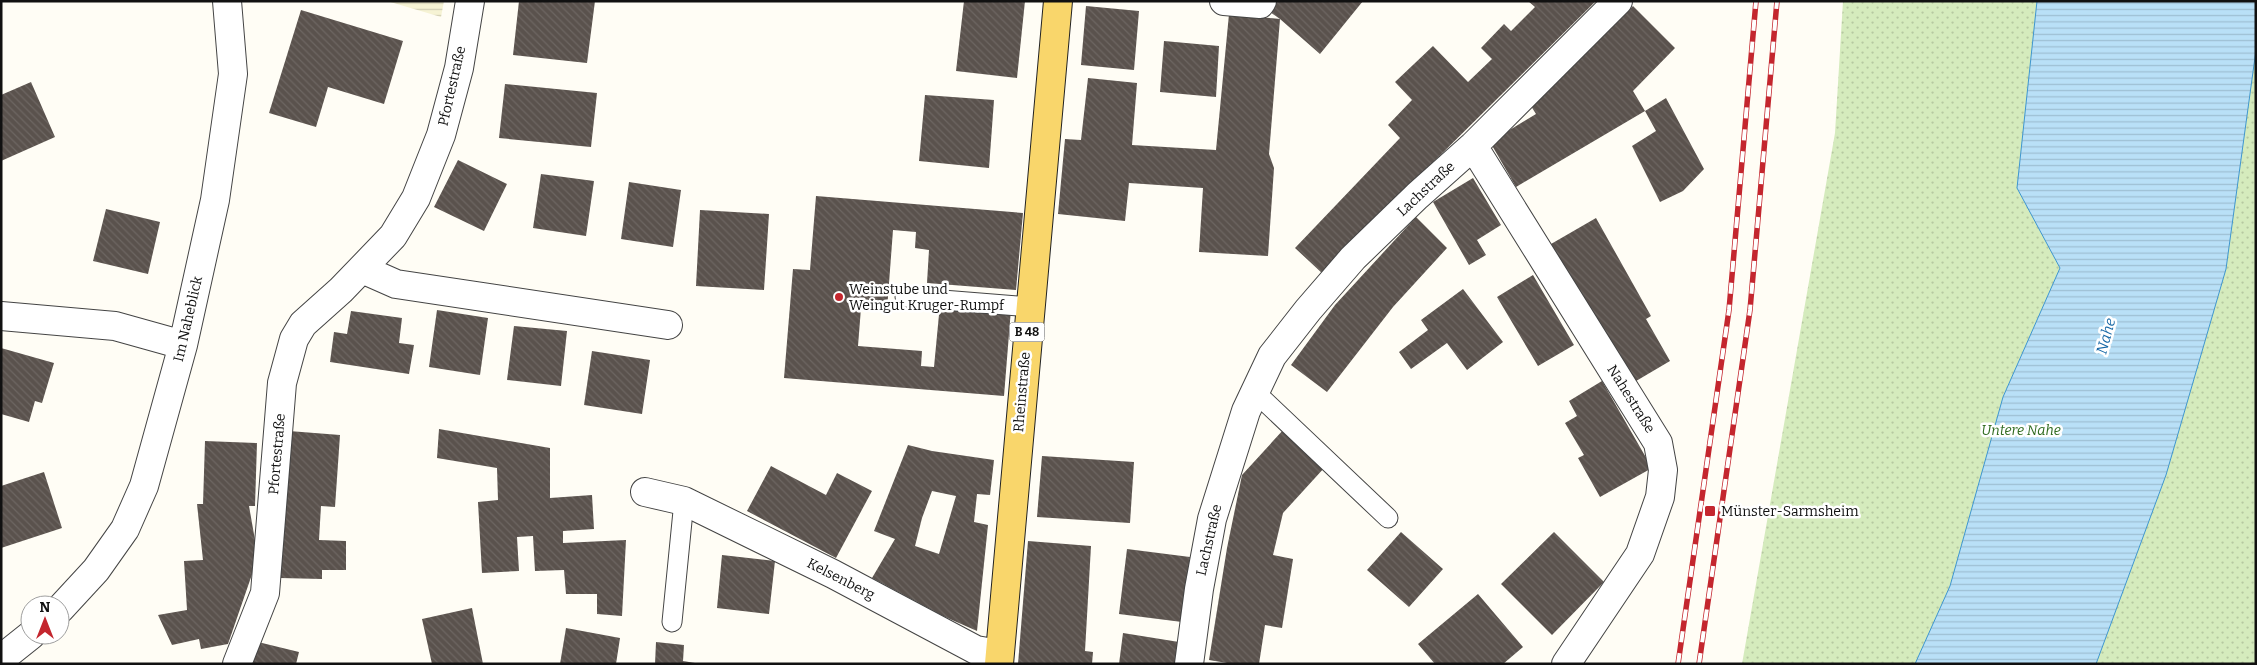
<svg xmlns="http://www.w3.org/2000/svg" width="2257" height="665" font-family="Bitter,serif">
	<style>
		.farmland { fill: url(#farmland-rules) }
		.grass { fill: url(#grass-dots) }
		.water { fill: url(#water-rules); stroke: #3f96cf }
		.building { fill: url(#building-back-hatch); fill-rule: evenodd }
		.lines { fill: none; stroke-linecap: round; stroke-linejoin: round }
		.service-casing { stroke: #444; stroke-width: 21 }
		.minor-casing { stroke: #444; stroke-width: 30 }
		.primary-casing { stroke: #222; stroke-width: 30 }
		.service { stroke: #fff; stroke-width: 19 }
		.minor { stroke: #fff; stroke-width: 28 }
		.primary { stroke: #f9d66b; stroke-width: 28 }
		.rail-casing { stroke: #c4262e; stroke-width: 5.5 }
		.rail { stroke: #fff; stroke-width: 4; stroke-dasharray: 11; stroke-linecap: butt }
		.poi-dot { fill: #c4262e; stroke: #fff; stroke-width: 2 }
		.labels { text-anchor: middle; dominant-baseline: central; stroke-width: 5; stroke-linejoin: round; paint-order: stroke }
		.shield { fill: #fff; stroke: #585858; stroke-width: 1 }
		.shield-label { font-size: 12px; font-weight: bold; fill: #111 }
		.street-label { font-size: 14px; fill: #111; stroke: #fff }
		.poi-label { font-size: 14px; fill: #111; stroke: #fff; text-anchor: start }
		.park-label { font-size: 14px; font-style: italic; fill: #2f6b1f; stroke: #fff }
		.water-label { font-size: 15px; font-style: italic; fill: #1768a6; stroke: #fff }
	</style>
	<defs>
		<pattern id="farmland-rules" width="6" height="5" patternUnits="userSpaceOnUse" patternTransform="scale(1.25)"><rect width="6" height="5" fill="#f6f3d4"/><path d="M0 2.5h6" fill="none" stroke="#d2cfb5"/></pattern>
		<pattern id="grass-dots" width="8" height="8" patternUnits="userSpaceOnUse" patternTransform="scale(1.25)"><rect width="8" height="8" fill="#d5ebbd"/><path d="M2 2h.1M6 6h.1" fill="none" stroke="#b6c8a1" stroke-width="1.8" stroke-linecap="round"/></pattern>
		<pattern id="water-rules" width="6" height="5" patternUnits="userSpaceOnUse" patternTransform="scale(1.25)"><rect width="6" height="5" fill="#b9e0f7"/><path d="M0 2.5h6" fill="none" stroke="#9ebfd3"/></pattern>
		<pattern id="building-back-hatch" width="6" height="6" patternUnits="userSpaceOnUse" patternTransform="scale(1.25)"><rect width="6" height="6" fill="#5a524d"/><path d="M-1 5l2 2M0 0l6 6M5-1l2 2" fill="none" stroke="#6d6662"/></pattern>
	</defs>
	<rect width="100%" height="100%" fill="#fffdf5"/>
	<path class="farmland" d="M387 1H444L441 17Z"/>
	<path class="grass" d="M1843 1H2256V664H1742L1835 133Z"/>
	<path class="water" d="M2037 1H2256V50L2226 269 2166 475 2096 664H1915L1950 586 2003 397 2060 268 2017 188Z"/>
	<path class="building" d="M519 1H595L587 63 513 55Z
		M964 1H1025L1017 78 956 71Z
		M1275 1H1363L1320 54 1280 19 1269 154 1274 168 1268 256 1199 252 1203 188 1129 183 1125 221 1058 214 1065 139 1081 140 1088 78 1137 83 1132 145 1216 150 1229 14 1280 19 1267 10Z
		M1528 1H1596L1399 196 1323 274 1295 248 1400 138 1388 125 1412 100 1395 82 1433 46 1468 82 1492 59 1481 48 1504 24 1511 31 1535 7Z
		M1086 6 1139 11 1134 70 1081 65Z
		M1633 6 1675 48 1633 91 1645 111 1516 187 1490 142 1536 114 1531 106Z
		M301 10 403 41 384 104 328 87 316 127 269 113Z
		M1164 41 1219 46 1216 97 1160 92Z
		M31 82 55 137 1 161V95Z
		M505 84 597 93 591 147 499 138Z
		M925 95 994 100 989 168 919 161Z
		M1666 98 1704 169 1683 191 1660 202 1632 146 1656 131 1645 111Z
		M458 160 507 184 484 231 434 207Z
		M541 174 594 181 586 236 533 228Z
		M1473 178 1501 225 1477 240 1486 255 1469 265 1433 202Z
		M629 182 681 190 673 247 621 239Z
		M816 196 1023 213 1016 290 927 283 929 250 915 248 916 232 893 230 887 310 861 308 858 346 922 351 921 366 934 367 940 304 1011 309 1004 396 784 378 793 269 810 270Z
		M106 209 160 222 148 274 93 261Z
		M700 210 769 214 764 290 696 286Z
		M1416 217 1447 248 1393 307 1327 392 1291 365 1335 305Z
		M1596 218 1651 316 1646 319 1670 361 1631 384 1551 244Z
		M1533 275 1574 345 1538 366 1497 297Z
		M1463 289 1503 342 1467 370 1447 343 1411 369 1399 352 1428 330 1421 320Z
		M437 310 488 318 480 375 429 367Z
		M351 311 402 318 399 343 414 345 409 374 330 362 334 332 347 334Z
		M514 326 567 331 561 386 507 380Z
		M1 348 54 363 42 403 35 401 29 422 1 414Z
		M592 351 650 360 642 414 584 405Z
		M1602 381 1652 468 1600 497 1578 458 1584 455 1565 423 1577 416 1569 401Z
		M439 429 550 448V498L592 495 594 529 563 531V543L626 540 622 616 597 614V594H566L564 570 535 571 533 536 517 537 519 571 482 573 478 502 498 500 497 468 437 458Z
		M1284 429 1325 467 1283 513 1273 555 1293 559 1282 628 1265 625 1259 664H1233L1209 660 1227 548 1242 475Z
		M289 431 340 435 335 507 321 506 319 540 346 541V570H322V579L280 578Z
		M205 441 257 443 255 506H249L258 557 228 644 201 649 199 639 172 645 158 615 187 610 184 561 203 560 197 504H203Z
		M908 445 932 451 994 460 990 495 977 494 974 522 988 525 977 631 943 616 872 578 895 539 874 531ZM932 491 956 496 939 554 915 546 922 518Z
		M1042 456 1134 462 1130 523 1037 517Z
		M771 466 826 495 837 473 872 491 836 558 747 511Z
		M44 472 62 528 1 548V486Z
		M1401 532 1443 569 1409 607 1367 570Z
		M1554 532 1604 582 1552 635 1501 584Z
		M1028 541 1091 546 1085 651 1093 652 1092 664H1018Z
		M1127 549 1190 557 1182 622 1119 614Z
		M722 555 775 561 769 614 717 608Z
		M1478 594 1523 647 1503 664H1435L1418 644Z
		M472 608 483 664H432L422 619Z
		M566 628 620 638 616 664H560Z
		M1123 633 1179 642 1176 664H1119Z
		M258 642 299 652 296 664H253Z
		M656 642 684 645 683 661 701 664H655Z"/>
	<g class="lines">
		<g class="service-casing">
			<path id="service" d="M905 297 1030 307
				M1255 392 1388 518
				M672 622 684 501"/>
		</g>
		<g class="minor-casing">
			<path id="minor" d="M1224 1 1260 4 1262 1
				M1473 146 1658 443 1663 470 1660 497 1640 554 1566 664
				M362 269 396 284 668 325
				M1 316 115 326 183 345
				M645 492 684 501 833 574 976 650 999 654
				M60 609 96 570 125 529 144 486 183 345 215 200 233 74 227 1
				M1 659 31 635
				M237 664 265 593 282 383 294 339 303 324 341 290 393 236 416 198 441 135 459 68 470 1
				M1189 664 1199 589 1212 519 1246 411 1272 356 1308 310 1353 258 1417 196 1473 146 1618 1"/>
		</g>
		<g class="primary-casing">
			<path id="primary" d="M999 664 1058 1"/>
		</g>
		<use href="#service" class="service"/>
		<use href="#minor" class="minor"/>
		<use href="#primary" class="primary"/>
		<g class="rail-casing">
			<path id="rail" d="M1678 664 1729 310 1756 1
				M1699 664 1750 310 1777 1"/>
		</g>
		<use href="#rail" class="rail"/>
	</g>
	<g class="poi-dot">
		<circle cx="839" cy="297" r="5"/>
		<rect x="1704" y="505" width="12" height="12" rx="2.5"/>
	</g>
	<g class="labels">
		<rect class="shield" x="1009.5" y="322.5" width="35" height="19" rx="4"/>
		<g class="shield-label">
			<text x="1027" y="332">B 48</text>
		</g>
		<g class="street-label">
			<text transform="translate(452 86) rotate(-77)">Pfortestraße</text>
			<text transform="translate(1426 189) rotate(-43)">Lachstraße</text>
			<text transform="translate(188 319) rotate(-77)">Im Naheblick</text>
			<text transform="translate(1022 392) rotate(-85)">Rheinstraße</text>
			<text transform="translate(1631 399) rotate(58)">Nahestraße</text>
			<text transform="translate(277 454) rotate(-85)">Pfortestraße</text>
			<text transform="translate(1209 540) rotate(-77)">Lachstraße</text>
			<text transform="translate(841 579) rotate(27)">Kelsenberg</text>
		</g>
		<g class="poi-label">
			<text x="849" y="289">Weinstube und<tspan x="849" dy="16">Weingut Kruger-Rumpf</tspan></text>
			<text x="1721" y="511">Münster-Sarmsheim</text>
		</g>
		<g class="park-label">
			<text x="2021" y="430">Untere Nahe</text>
		</g>
		<g class="water-label">
			<text transform="translate(2106 336) rotate(-75)">Nahe</text>
		</g>
	</g>
	<rect width="2257" height="665" fill="none" stroke="#111111" stroke-width="5"/>
	<g transform="translate(45 620)"><circle r="24" fill="#ffffff" stroke="#a0a0a0"/>
	<path d="M0-4L9 19L0 12L-9 19Z" fill="#c4262e"/>
	<text y="-8" font-size="14" font-weight="bold" text-anchor="middle" fill="#111111">N</text>
	</g>
</svg>
